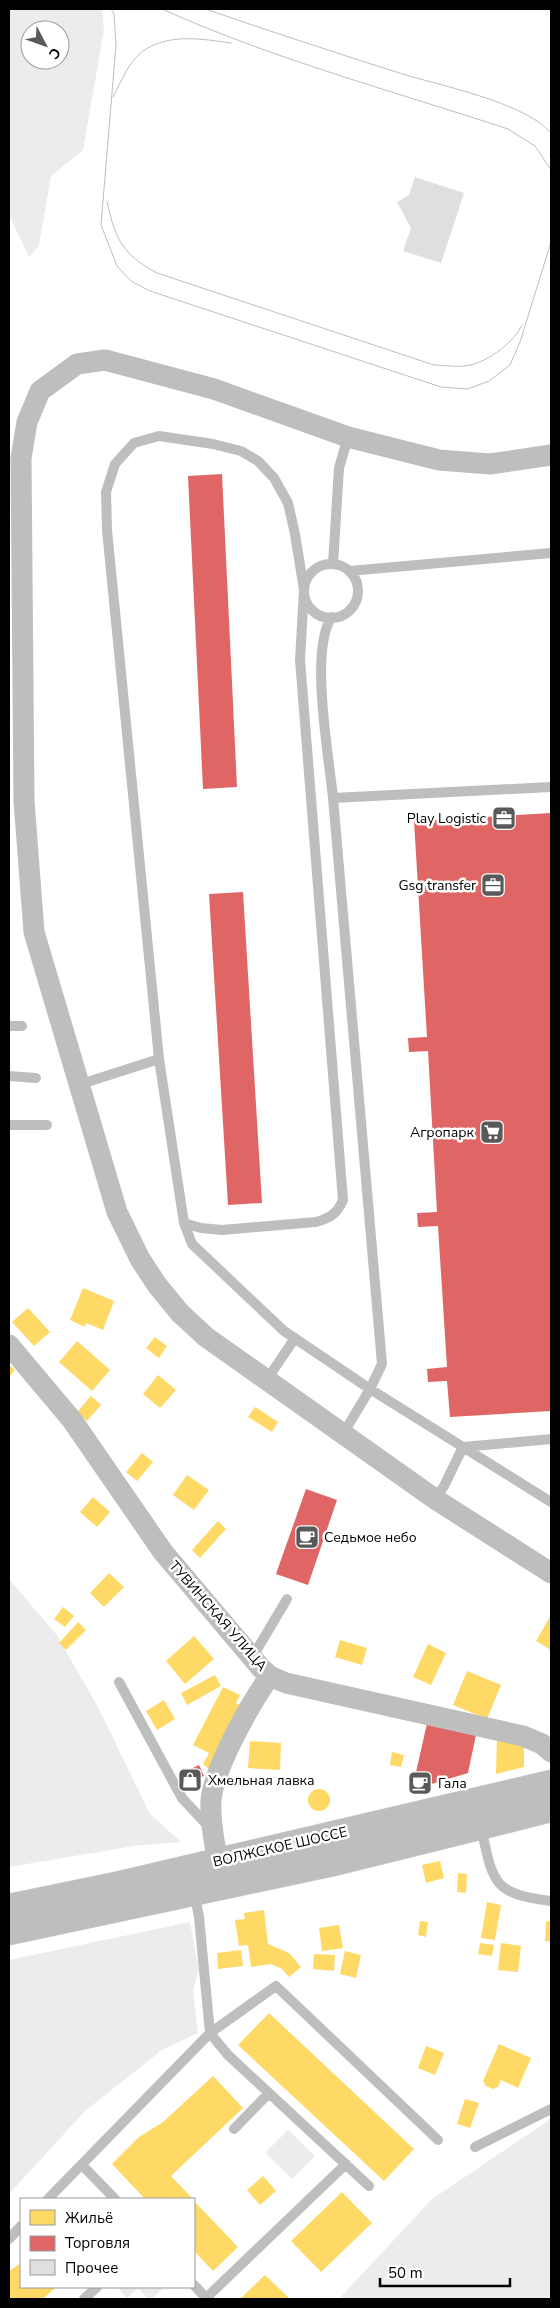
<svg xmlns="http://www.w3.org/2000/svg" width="560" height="2308" font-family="'Nunito Sans',sans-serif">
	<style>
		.green { fill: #ececec; fill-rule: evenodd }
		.homes { fill: #ffd966 }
		.shops { fill: #e06666 }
		.building { fill: #dfdfdf }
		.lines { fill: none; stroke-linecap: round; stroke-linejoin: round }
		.primary-casing { stroke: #dbdbdb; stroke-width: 29 }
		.lane { stroke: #bebebe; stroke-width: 10 }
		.street { stroke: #bebebe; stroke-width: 21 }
		.primary { stroke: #bebebe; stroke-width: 28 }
		.tram { stroke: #bebebe; stroke-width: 1 }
		.labels { text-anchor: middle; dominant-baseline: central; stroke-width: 5; stroke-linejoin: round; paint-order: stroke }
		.poi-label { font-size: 14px; fill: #000; stroke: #fff; text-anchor: end }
		.street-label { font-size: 14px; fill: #000; stroke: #fff }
	</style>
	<rect width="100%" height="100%" fill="#fff"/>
	<path class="green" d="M9 9H102L104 30 83 150 51 176 39 245 29 257 9 215ZM30 30H60V60H30Z
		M9 1579 56 1634 98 1707 150 1814 181 1842 134 1846 9 1867Z
		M190 1922 199 1970 193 1991 198 2033 162 2050 85 2111 9 2194V1960Z
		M551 2119V2299H339L432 2199Z
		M288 2130 315 2156 292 2179 265 2153Z
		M117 2287H165L151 2299H148L138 2288 127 2298Z"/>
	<path class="homes" d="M83 1288 114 1301 103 1330 86 1323 85 1327 70 1320Z
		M28 1308 50 1332 34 1346 12 1322Z
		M155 1337 167 1346 159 1358 146 1348Z
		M77 1341 110 1370 92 1391 59 1362Z
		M9 1365 15 1370 9 1377Z
		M158 1375 176 1390 160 1408 143 1394Z
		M91 1396 101 1405 87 1421 77 1412Z
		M255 1407 278 1422 272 1432 248 1417Z
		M142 1453 153 1462 137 1481 126 1472Z
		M187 1475 209 1490 194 1510 173 1495Z
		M93 1497 110 1512 97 1527 80 1512Z
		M218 1521 226 1529 200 1558 192 1550Z
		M109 1573 124 1587 104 1607 90 1593Z
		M63 1607 74 1616 65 1627 54 1619Z
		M551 1615V1650L536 1641Z
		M78 1622 86 1630 66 1650 59 1643Z
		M194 1636 214 1659 185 1684 166 1661Z
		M340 1640 367 1648 362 1665 335 1657Z
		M428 1644 446 1653 431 1685 413 1677Z
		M467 1671 501 1685 487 1719 453 1705Z
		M215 1675 221 1686 187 1705 181 1693Z
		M223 1687 240 1695 236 1703 242 1706 210 1770 203 1764 209 1753 193 1745Z
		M164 1700 175 1719 157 1730 146 1711Z
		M497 1738 524 1745V1767L496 1774Z
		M250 1741 281 1743 280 1770 248 1768Z
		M392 1752 404 1755 401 1767 390 1765Z
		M308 1800a11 11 0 1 1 22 0a11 11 0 1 1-22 0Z
		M440 1861 444 1878 426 1883 422 1865Z
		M458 1873 467 1874 466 1893 457 1892Z
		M487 1902 501 1905 495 1940 481 1938Z
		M264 1910 268 1944 289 1953 301 1967 289 1977 282 1969 271 1964 251 1967 248 1945 239 1946 235 1920 245 1919 244 1913Z
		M420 1921 428 1922 426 1937 418 1935Z
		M546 1921 551 1922V1942L545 1941Z
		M339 1925 343 1948 322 1951 319 1928Z
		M480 1943 494 1945 492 1956 478 1954Z
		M501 1943 521 1946 518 1972 498 1970Z
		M241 1950 243 1966 218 1969 217 1953Z
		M345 1951 361 1955 356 1978 340 1974Z
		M314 1954 335 1955 334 1971 313 1969Z
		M269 2013 414 2149 384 2181 238 2045Z
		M499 2044 531 2058 518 2088 501 2080 498 2087 493 2089 486 2086 483 2081Z
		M426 2046 444 2053 435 2075 418 2068Z
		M213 2076 243 2108 171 2176 193 2199H145L112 2164 139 2137 163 2122Z
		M465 2099 479 2103 470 2128 457 2124Z
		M263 2176 276 2191 260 2205 247 2190Z
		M342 2192 372 2223 321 2272 291 2241Z
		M194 2201 238 2247 213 2271 194 2251Z
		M21 2263V2287H56L43 2299H9V2271Z
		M265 2275 290 2299H240Z"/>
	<path class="shops" d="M222 474 237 787 203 789 188 476Z
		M551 813V1411L450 1417 447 1381 428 1382 427 1369 447 1367 438 1226 418 1227 417 1213 437 1212 428 1051 409 1052 408 1038 427 1037 414 821Z
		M243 892 262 1203 228 1205 209 894Z
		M306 1489 337 1500 308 1585 276 1574Z
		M428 1719 477 1730 468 1773 412 1790Z
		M199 1765 204 1776 189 1782 184 1772Z"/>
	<path class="building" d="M415 177 464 193 441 263 403 251 411 228 397 202 409 195Z"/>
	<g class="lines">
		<g class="primary-casing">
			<path id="primary" d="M9 1908 116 1886 551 1784
				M9 1931 338 1861 551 1808"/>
		</g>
		<path class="lane" d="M333 564 339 468 348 437
			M304 591a27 27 0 1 1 54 0a27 27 0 1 1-54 0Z
			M349 571 551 553
			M332 617C309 648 329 757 333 798L551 787
			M333 798 382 1364 370 1389 551 1502
			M9 1026H22
			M159 1059 107 530 106 492 115 464 134 443 159 436 213 444 241 451 258 461 274 478 288 503 295 534 304 590 300 660 343 1200C337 1214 330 1218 316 1222L222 1230 201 1228 184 1223
			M9 1076 36 1078
			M78 1085 159 1059 184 1223 192 1244 284 1331 370 1389 343 1434
			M9 1125H47
			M266 1381 295 1338
			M435 1499 444 1486 463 1447 551 1439
			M252 1658 287 1599
			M119 1682 182 1798 209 1827
			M481 1827C493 1882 492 1894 551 1901
			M194 1892 199 1917 210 2033 228 2055 369 2186
			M234 2129 269 2093
			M475 2147 551 2109
			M82 2165 115 2199
			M48 2199 210 2033 276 1986 438 2140
			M9 2239 21 2226
			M194 2285 206 2298
			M84 2299 97 2287
			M205 2299 346 2164"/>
		<path class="street" d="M551 455 490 464 439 460 348 437 214 389 105 360 77 364 40 391 27 422 21 458 24 801 34 932 117 1212 140 1259 157 1285 180 1313 206 1337 435 1499 551 1573
			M9 1345 72 1420 163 1552 261 1668 270 1676 286 1683 523 1736 542 1744 551 1752
			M218 1861C214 1842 210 1819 211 1800 214 1768 251 1702 270 1676"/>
		<use href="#primary" class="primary"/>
		<path class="tram" d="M111 9 114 14 116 45 101 225 117 266 131 281 150 291 441 387 468 389 489 381 510 365 520 342 551 242
			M162 9C273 59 393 91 508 129L535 146 551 170
			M205 9C267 30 330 51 393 71 435 85 524 101 551 133
			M113 97C121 82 129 61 143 51 169 33 202 39 231 43
			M107 201C115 239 122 254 157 273L434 365C445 365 459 368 470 365 489 361 514 342 522 325"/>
	</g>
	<defs>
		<g id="office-square" transform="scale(1.25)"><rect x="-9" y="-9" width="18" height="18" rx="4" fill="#595959" stroke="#fff"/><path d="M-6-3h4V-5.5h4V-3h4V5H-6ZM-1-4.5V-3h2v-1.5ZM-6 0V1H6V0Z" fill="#fff"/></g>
		<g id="supermarket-square" transform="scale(1.25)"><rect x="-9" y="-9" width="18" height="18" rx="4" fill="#595959" stroke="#fff"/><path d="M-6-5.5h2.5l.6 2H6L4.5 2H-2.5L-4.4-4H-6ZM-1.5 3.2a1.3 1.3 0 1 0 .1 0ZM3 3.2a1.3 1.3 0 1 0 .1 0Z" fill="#fff"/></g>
		<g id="cafe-square" transform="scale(1.25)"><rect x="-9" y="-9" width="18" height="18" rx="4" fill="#595959" stroke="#fff"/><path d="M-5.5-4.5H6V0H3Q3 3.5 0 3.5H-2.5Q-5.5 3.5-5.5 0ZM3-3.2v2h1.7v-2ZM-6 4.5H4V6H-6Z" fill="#fff"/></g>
		<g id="shop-square" transform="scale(1.25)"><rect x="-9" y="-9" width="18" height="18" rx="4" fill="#595959" stroke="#fff"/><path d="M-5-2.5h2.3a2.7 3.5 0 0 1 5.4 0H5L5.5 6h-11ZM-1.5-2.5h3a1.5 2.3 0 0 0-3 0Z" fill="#fff"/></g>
	</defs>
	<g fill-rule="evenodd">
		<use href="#office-square" x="504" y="818"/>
		<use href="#office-square" x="493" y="885"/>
		<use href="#supermarket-square" x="492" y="1132"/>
		<use href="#cafe-square" x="307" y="1537"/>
		<use href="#shop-square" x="190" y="1780"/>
		<use href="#cafe-square" x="420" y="1783"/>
	</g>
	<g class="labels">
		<g class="poi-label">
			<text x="486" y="818">Play Logistic</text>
			<text x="476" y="885">Gsg transfer</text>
			<text x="474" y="1132">Агропарк</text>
			<text x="324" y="1537" text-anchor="start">Седьмое небо</text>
			<text x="208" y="1780" text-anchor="start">Хмельная лавка</text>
			<text x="438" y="1783" text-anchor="start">Гала</text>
		</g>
		<g class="street-label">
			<text transform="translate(218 1616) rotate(49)">ТУВИНСКАЯ УЛИЦА</text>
			<text transform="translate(280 1847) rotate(-13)">ВОЛЖСКОЕ ШОССЕ</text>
		</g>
	</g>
	<rect width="560" height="2308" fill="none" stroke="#000000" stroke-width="20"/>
	<rect x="20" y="2198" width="175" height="90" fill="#ffffff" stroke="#999999"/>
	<rect x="30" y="2210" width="25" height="15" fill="#ffd966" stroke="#999999"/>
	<text x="65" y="2223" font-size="15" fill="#000000">Жильё</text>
	<rect x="30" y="2236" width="25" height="15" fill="#e06666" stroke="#999999"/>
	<text x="65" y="2248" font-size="15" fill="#000000">Торговля</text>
	<rect x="30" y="2260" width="25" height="15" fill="#dfdfdf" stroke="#999999"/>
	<text x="65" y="2273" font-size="15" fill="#000000">Прочее</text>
	<g transform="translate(45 45) rotate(131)"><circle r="24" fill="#ffffff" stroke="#999999"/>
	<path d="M0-4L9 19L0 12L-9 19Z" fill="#595959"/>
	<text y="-8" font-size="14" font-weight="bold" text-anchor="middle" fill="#000000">С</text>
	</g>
	<path d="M380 2278v8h130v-8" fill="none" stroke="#000000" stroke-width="2.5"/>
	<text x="388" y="2278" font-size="15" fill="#000000" stroke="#ffffff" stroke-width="4" paint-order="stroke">50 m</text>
</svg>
